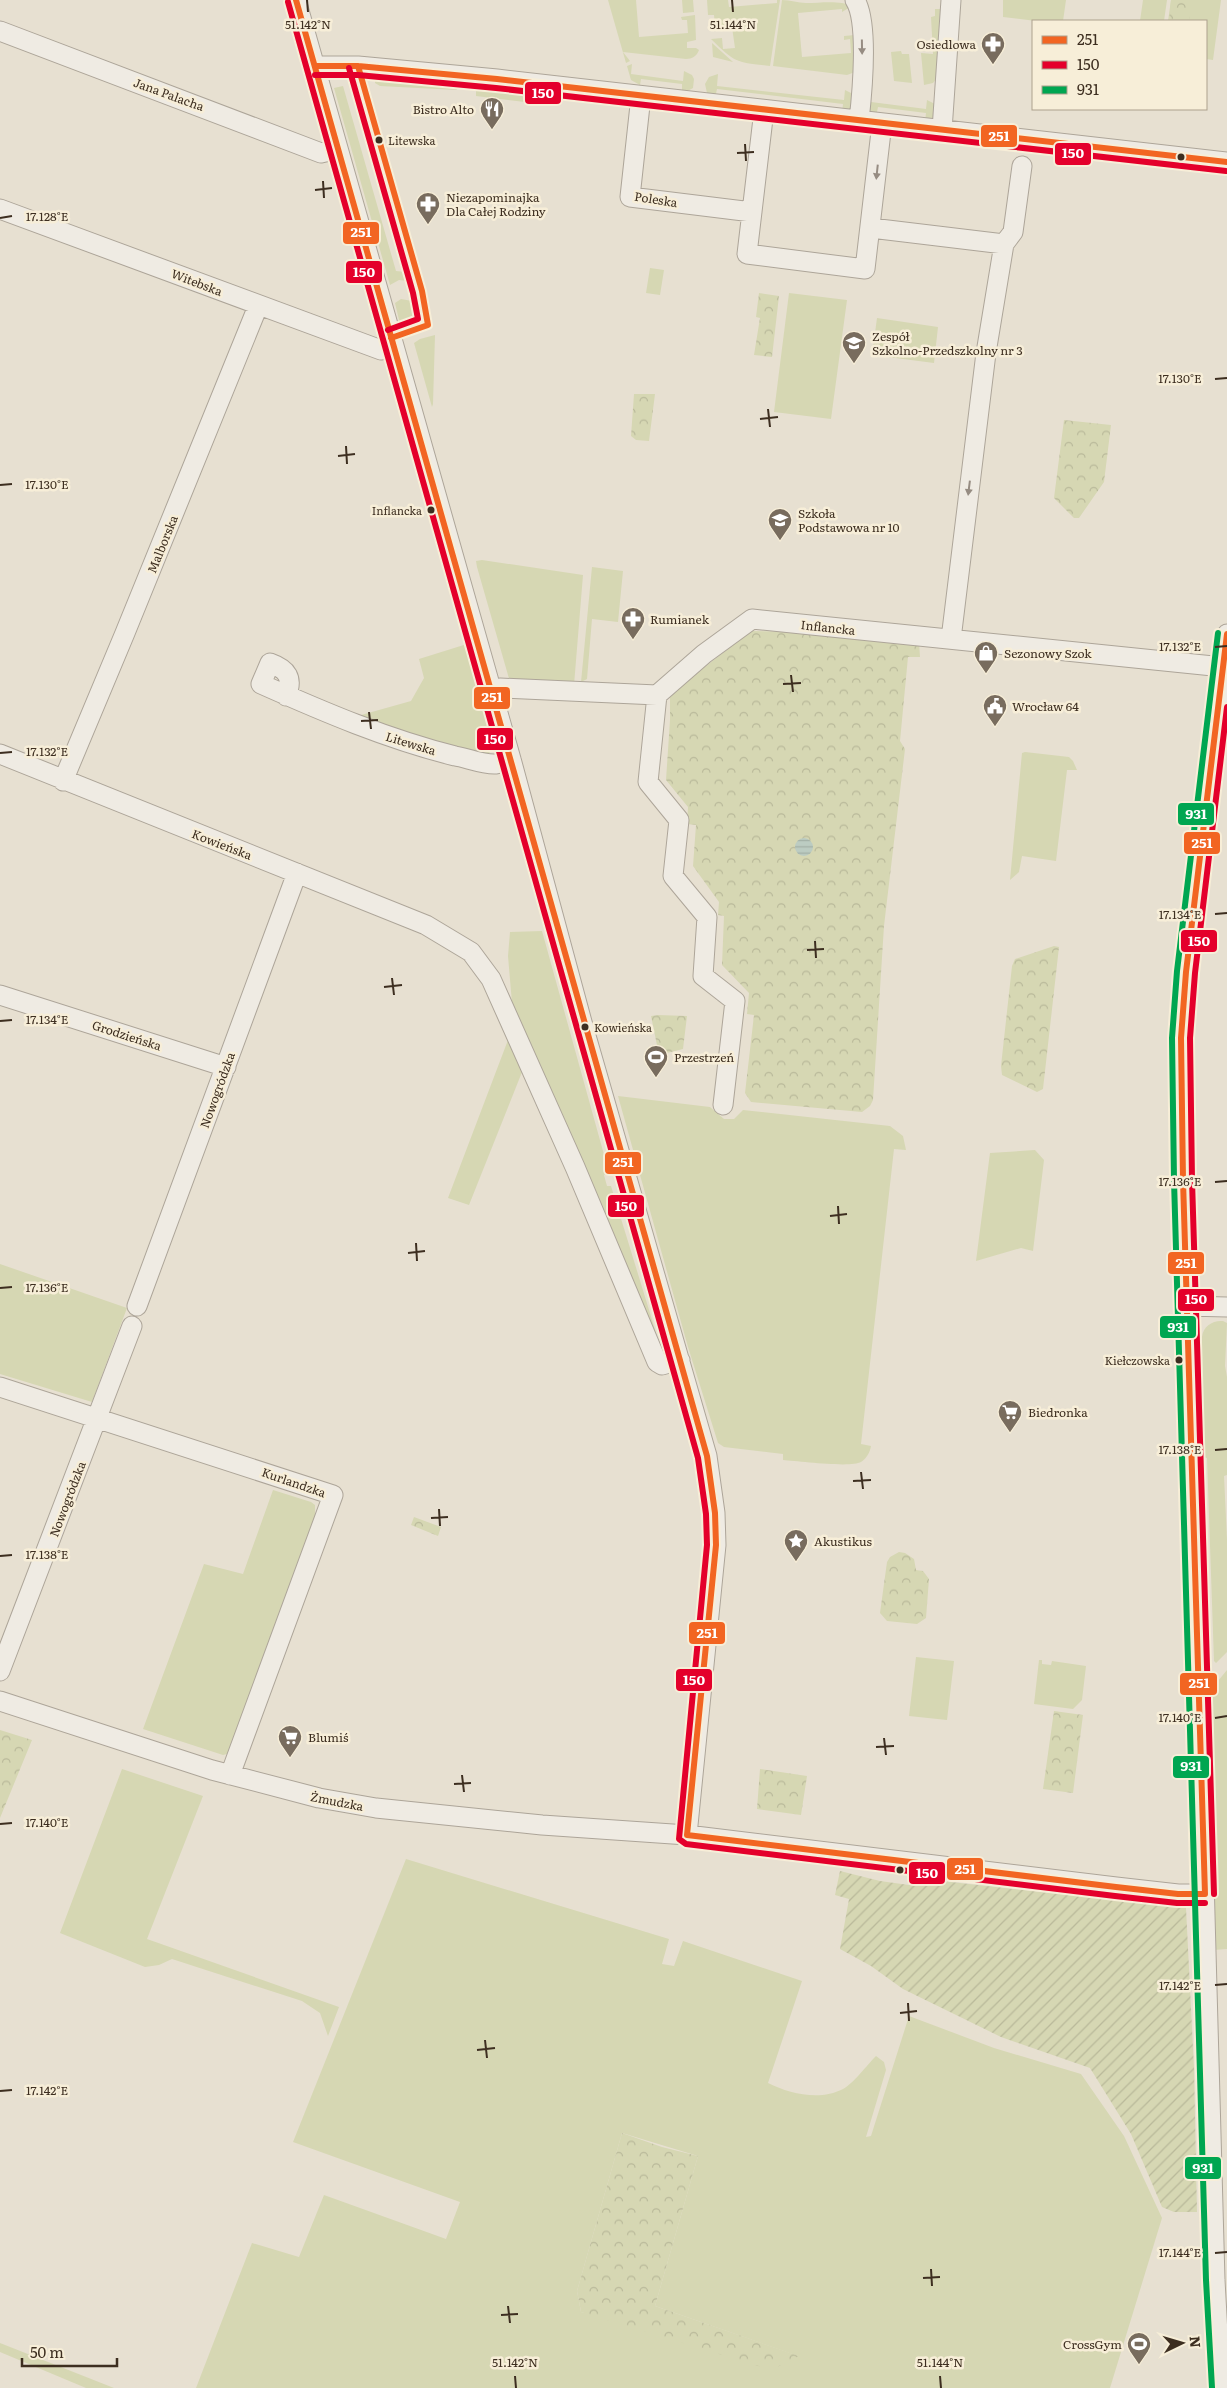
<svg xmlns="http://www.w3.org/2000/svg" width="1227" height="2388" font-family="Literata,serif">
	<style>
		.grass { fill: #d6d7b3; fill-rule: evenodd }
		.forest { fill: url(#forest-crowns) }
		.garden { fill: url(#garden-furrows) }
		.water { fill: url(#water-rules) }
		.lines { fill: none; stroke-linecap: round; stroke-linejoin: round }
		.minor-casing { stroke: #ada599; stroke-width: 21 }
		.minor { stroke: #efebe3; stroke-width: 19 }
		.bus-1-casing { stroke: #f7eed8; stroke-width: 10 }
		.bus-2-casing { stroke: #f7eed8; stroke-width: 10 }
		.bus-3-casing { stroke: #f7eed8; stroke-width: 10 }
		.bus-1 { stroke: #f26522; stroke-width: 6 }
		.bus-2 { stroke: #e4002b; stroke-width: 6 }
		.bus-3 { stroke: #00a651; stroke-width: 6 }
		.oneway { fill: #968c82 }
		.ticks { fill: none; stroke: #3d2e20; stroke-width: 2 }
		.bus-dot { fill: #3d2e20; stroke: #f7eed8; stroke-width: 2 }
		.labels { text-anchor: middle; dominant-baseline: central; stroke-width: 5; stroke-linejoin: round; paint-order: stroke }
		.bus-label { font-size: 11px; fill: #3d2e20; stroke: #f7eed8; text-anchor: start }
		.poi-label { font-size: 12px; fill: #3d2e20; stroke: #f7eed8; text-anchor: start }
		.street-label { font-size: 12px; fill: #3d2e20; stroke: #f7eed8 }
		.ticks-label { font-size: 12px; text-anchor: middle; fill: #3d2e20; stroke: #f7eed8; stroke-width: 5; stroke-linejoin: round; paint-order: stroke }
		.line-badge { stroke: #f7eed8; stroke-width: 2 }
		.badge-label { font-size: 14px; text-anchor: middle; font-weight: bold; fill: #fff }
	</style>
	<defs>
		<pattern id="forest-crowns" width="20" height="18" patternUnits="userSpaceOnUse" patternTransform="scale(1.25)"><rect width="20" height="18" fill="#d6d7b3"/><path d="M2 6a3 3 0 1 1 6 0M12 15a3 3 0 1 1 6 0" fill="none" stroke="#b9b99a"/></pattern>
		<pattern id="garden-furrows" width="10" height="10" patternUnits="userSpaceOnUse" patternTransform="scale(1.25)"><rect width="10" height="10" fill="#d6d7b3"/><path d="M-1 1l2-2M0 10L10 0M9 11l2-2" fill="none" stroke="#b9b99a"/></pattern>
		<pattern id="water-rules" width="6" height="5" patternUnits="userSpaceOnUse" patternTransform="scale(1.25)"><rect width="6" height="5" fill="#bcccc2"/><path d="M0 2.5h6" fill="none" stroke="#a2b0a6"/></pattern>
	</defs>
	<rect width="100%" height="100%" fill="#e7e0d1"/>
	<path class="grass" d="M608 0H636L639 37 688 33 687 20H682L681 17 695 15 696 40 687 42V48H696L699 50C697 56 692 59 686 59L623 52 630 61 626 63Z
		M682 0H693L694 12 683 13Z
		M707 0H728L729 7 777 3V0H780L770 66C737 62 736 64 711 39L722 38 723 49 735 48 732 27H715L714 15H708Z
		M782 0C791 0 798 3 806 3 821 3 840 0 852 6L842 12V9L798 13 802 57 851 53 850 39 844 40V36L855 35V72L847 75 773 66Z
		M1003 0H1066L1063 21H1036L1003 17Z
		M1143 0H1167L1164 21H1140Z
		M1171 0H1221L1213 60 1206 59V21H1168Z
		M935 9H940L937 78 933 83 924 85 921 53 933 54 931 17 935 16Z
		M712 43 733 62 713 57Z
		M901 51 902 54H909L912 83 894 81 891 52Z
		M632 64 631 74 683 81 684 71 692 75 694 79 693 88 682 94V84L641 79 640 85 631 80 627 66Z
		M718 74 717 86 844 100 845 90 853 94 851 111 842 113 843 104 717 89 715 98 707 93 705 84 709 77Z
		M375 76 455 83 457 90 380 86 375 83Z
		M480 83 535 90 533 103 476 96V88Z
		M343 86 396 271 406 272 408 281 399 280 390 285 334 88Z
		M871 95V102L926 109 927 100 935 104 934 121 925 123 926 113 878 107 876 117 867 112 868 98Z
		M650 268 664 270 660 295 646 293Z
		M789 293 847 300 831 419 774 412Z
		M401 299 412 301 417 309 416 318 406 325 400 324 395 303Z
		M877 318 938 327 934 363 872 355Z
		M435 335 433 404 432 407 414 343 420 339Z
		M482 560 583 575 574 685 510 682 477 567 476 561Z
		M592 567 623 571 618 622 592 619 587 679 581 682Z
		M467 644 495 747 486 756 412 738 354 717 411 701 424 678 419 659Z
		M1025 752 1069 757 1073 761 1077 770H1067L1056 861 1022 856 1019 872 1010 880 1022 753Z
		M542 931 603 1151 608 1173 604 1175 607 1186H611L661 1349 510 1004 512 1003 508 956 510 932Z
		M511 1032 524 1067 469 1205 448 1198Z
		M618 1096 710 1107 724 1119H734L743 1110 890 1126 903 1136 906 1150 894 1149 861 1444 871 1446C870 1452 867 1458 861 1462 851 1468 798 1461 783 1460V1454L724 1447 718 1443 688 1347Z
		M1035 1150 1044 1160 1033 1251 1021 1248 976 1261 990 1153Z
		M0 1264 127 1308 92 1402 0 1374Z
		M1223 1321 1227 1323 1225 1366 1227 1377V1475L1224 1476 1227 1539V1652L1216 1663 1214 1661 1207 1458 1203 1457 1200 1439 1202 1337C1203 1326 1213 1320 1223 1321Z
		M273 1490 311 1502 315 1505V1514L318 1516 231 1753 223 1755 143 1729 204 1564 243 1574Z
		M1206 1544 1209 1611 1204 1612 1202 1569Z
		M1203 1619 1209 1621 1210 1669 1206 1675Z
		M916 1657 954 1661 947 1720 909 1716Z
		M1039 1660H1042V1664L1051 1665 1052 1661 1086 1666 1082 1700 1073 1709 1034 1704Z
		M1227 1670V1949L1213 1950 1210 1811 1214 1765 1212 1693 1213 1687Z
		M122 1769 203 1796 147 1939 339 2007 328 2036 320 2013 302 2001 172 1959 159 1965 145 1967 60 1933Z
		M406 1859 669 1939 662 1964 674 1966 683 1941 802 1981 768 2083C790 2094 820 2101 843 2089 853 2084 867 2065 876 2056L884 2062 886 2070 866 2137 871 2136 909 2016 994 2048 1081 2074 1124 2136 1162 2218 1110 2388H196L252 2243 299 2257 324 2195 446 2239 460 2202 293 2142ZM622 2133 698 2156 655 2306 798 2356 581 2312 577 2291Z
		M0 2343 114 2388H86L0 2352Z"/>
	<path class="forest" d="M1171 0 1191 1 1189 21H1169Z
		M759 293 779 296 772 357 754 355 760 318 756 317Z
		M634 394H655L649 441 636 440 631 436Z
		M1064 420 1111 425 1104 482 1079 518H1074L1054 498Z
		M751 631 817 632 919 642 920 657H908L900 741 905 749 884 926 873 1100 870 1106 862 1112 751 1102 745 1093 754 1015 747 1014 749 993 722 965 724 916 718 915 719 902 693 866 696 825 687 824 688 807 666 780 670 720V694Z
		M1054 946 1059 947 1043 1089 1037 1092 1002 1075 1001 1066 1012 966 1015 959Z
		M658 1015 687 1016 683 1049 659 1055 651 1016Z
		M414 1517 441 1527 438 1536 411 1525Z
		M899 1552 905 1553 914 1559 916 1570 923 1571 929 1579 926 1618 917 1624 887 1621 880 1613 887 1562 890 1557Z
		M1054 1711 1083 1715 1073 1793 1043 1789Z
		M0 1730 32 1740 0 1818Z
		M760 1769 807 1776 801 1815 757 1809Z
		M622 2133 662 2147 698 2156 655 2306 799 2356 771 2370 581 2312 577 2291Z"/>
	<path class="garden" d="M840 1871 880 1881 909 1885 933 1880 1186 1908 1194 2068 1197 2212H1174L1162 2207 1131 2134 1090 2068 1001 2037 903 1989 871 1966 840 1949 849 1899 835 1895Z"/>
	<path class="water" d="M795 847a9 9 0 1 1 18 0a9 9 0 1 1-18 0Z"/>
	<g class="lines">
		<g class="minor-casing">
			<path id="minor" d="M296 0 511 759 582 1022 707 1456 715 1513 716 1545 687 1835 1116 1887 1178 1894H1205
				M855 0C869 22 862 94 859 121
				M0 31 321 153 338 149
				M315 66H358L497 79 1227 162
				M641 96 630 197 752 212
				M764 110 747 254 865 269 882 123
				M942 130 951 0
				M0 209 381 350 394 347
				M871 228 1004 244
				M951 639 986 353 1004 244 1013 232 1022 166
				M491 691 500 688 657 695 704 654 752 619 1223 667
				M657 695 648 782 679 820 673 876 707 917 703 976 735 1001 723 1105
				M286 696C294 678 287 669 270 663L261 684C324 712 387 739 455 756 467 758 484 765 496 764 501 763 506 761 511 759
				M0 754 426 925 471 952 491 979 575 1167 657 1362 662 1365 680 1360
				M63 781 125 633 258 306
				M0 995 226 1067
				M137 1306 297 873
				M1186 1306 1227 1307
				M0 1387 333 1495 230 1775
				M0 1671 132 1326
				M0 1701 212 1770 319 1798 376 1808 542 1825 687 1835
				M1221 2388 1215 2280 1191 1404 1183 1180 1181 1038 1186 972 1227 634"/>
		</g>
		<use href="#minor" class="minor"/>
		<g class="bus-1-casing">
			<path id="bus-1" d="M296 0C433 485 567 971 707 1456L715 1513 716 1545 687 1835 1116 1887 1178 1894H1205
				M315 66H358L497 79 1227 162
				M358 66 422 291 428 325 391 338
				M1205 1894 1183 1180 1181 1038 1186 972 1227 634"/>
		</g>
		<g class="bus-2-casing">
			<path id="bus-2" d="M288 2C425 487 559 973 698 1458L706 1514 707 1545 679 1839 686 1844 1115 1896 1177 1903H1205
				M349 68 413 293 418 319 388 330
				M315 75H358L496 88 1226 171
				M1214 1894 1192 1180 1190 1038 1195 973 1227 707"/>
		</g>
		<g class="bus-3-casing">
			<path id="bus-3" d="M1212 2388 1206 2280 1174 1180 1172 1038 1177 971 1218 633"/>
		</g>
		<use href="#bus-1" class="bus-1"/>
		<use href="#bus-2" class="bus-2"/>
		<use href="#bus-3" class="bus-3"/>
	</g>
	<defs><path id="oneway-solid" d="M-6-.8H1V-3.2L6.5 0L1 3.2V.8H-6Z" transform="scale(1.25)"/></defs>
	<g class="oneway">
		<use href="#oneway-solid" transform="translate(862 47) rotate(89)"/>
		<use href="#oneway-solid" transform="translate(877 172) rotate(96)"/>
		<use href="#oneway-solid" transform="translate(969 488) rotate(97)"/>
	</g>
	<path class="ticks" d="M307 0 308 12M732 0 733 12M745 144 746 161M737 153 754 152M323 181 324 198M315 190 332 188M0 218 12 216M1215 379 1227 378M768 409 770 427M760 419 778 417M346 446 347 464M338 456 355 454M0 485 12 484M1215 647 1227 646M791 675 793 692M783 684 801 683M369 712 371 729M361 721 378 720M0 753 12 752M1215 914 1227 913M815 941 816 958M807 950 824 949M392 978 394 995M384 987 402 985M0 1021 12 1020M1215 1182 1227 1181M838 1206 839 1224M830 1216 847 1214M416 1243 417 1261M408 1253 425 1251M0 1288 12 1287M1215 1450 1227 1449M861 1472 863 1489M853 1481 871 1480M439 1509 440 1526M431 1518 448 1517M0 1556 12 1555M1215 1718 1227 1716M884 1738 886 1755M876 1747 894 1746M462 1775 464 1792M454 1784 471 1783M0 1824 12 1823M1215 1985 1227 1984M908 2003 909 2021M900 2013 917 2011M485 2040 487 2058M477 2050 495 2048M0 2091 12 2090M1215 2253 1227 2252M931 2269 932 2286M923 2278 940 2277M508 2306 510 2323M501 2315 518 2314M515 2376 516 2388M940 2376 941 2388"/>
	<defs>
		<g id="pharmacy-pin" transform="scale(1.25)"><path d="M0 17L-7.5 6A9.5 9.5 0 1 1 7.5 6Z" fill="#786c5e" stroke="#f7eed8"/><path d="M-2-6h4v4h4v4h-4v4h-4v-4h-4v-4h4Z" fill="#fff"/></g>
		<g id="restaurant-pin" transform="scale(1.25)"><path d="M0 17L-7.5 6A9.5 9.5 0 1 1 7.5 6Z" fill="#786c5e" stroke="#f7eed8"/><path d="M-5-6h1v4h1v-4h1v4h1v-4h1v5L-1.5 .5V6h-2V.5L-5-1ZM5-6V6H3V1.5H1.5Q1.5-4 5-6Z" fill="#fff"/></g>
		<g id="school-pin" transform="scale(1.25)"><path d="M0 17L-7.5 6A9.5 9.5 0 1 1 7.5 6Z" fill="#786c5e" stroke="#f7eed8"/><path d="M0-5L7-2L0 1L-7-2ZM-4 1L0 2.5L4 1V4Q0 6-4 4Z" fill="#fff"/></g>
		<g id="shop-pin" transform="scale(1.25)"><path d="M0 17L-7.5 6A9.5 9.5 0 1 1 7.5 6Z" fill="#786c5e" stroke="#f7eed8"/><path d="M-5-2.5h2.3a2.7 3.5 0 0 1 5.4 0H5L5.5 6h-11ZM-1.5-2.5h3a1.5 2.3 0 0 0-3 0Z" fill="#fff"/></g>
		<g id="civic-pin" transform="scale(1.25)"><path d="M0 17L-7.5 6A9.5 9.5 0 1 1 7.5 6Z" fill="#786c5e" stroke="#f7eed8"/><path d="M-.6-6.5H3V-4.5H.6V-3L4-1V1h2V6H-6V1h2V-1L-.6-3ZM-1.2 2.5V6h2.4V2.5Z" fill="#fff"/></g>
		<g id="stadium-pin" transform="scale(1.25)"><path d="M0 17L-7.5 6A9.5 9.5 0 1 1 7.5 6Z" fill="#786c5e" stroke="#f7eed8"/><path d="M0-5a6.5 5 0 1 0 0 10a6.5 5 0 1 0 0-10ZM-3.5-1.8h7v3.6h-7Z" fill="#fff"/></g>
		<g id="supermarket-pin" transform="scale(1.25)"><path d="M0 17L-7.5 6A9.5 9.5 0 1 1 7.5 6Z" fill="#786c5e" stroke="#f7eed8"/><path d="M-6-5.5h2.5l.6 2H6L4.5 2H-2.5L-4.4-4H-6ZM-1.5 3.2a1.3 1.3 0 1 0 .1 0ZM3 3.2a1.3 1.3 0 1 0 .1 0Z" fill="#fff"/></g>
		<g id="sight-pin" transform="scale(1.25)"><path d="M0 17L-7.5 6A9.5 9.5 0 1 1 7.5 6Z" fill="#786c5e" stroke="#f7eed8"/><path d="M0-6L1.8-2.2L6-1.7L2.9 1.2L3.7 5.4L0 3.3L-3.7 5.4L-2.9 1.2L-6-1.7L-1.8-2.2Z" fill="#fff"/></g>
	</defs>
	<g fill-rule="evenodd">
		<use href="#pharmacy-pin" x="993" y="44"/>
		<use href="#restaurant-pin" x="492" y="109"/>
		<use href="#pharmacy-pin" x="428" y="204"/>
		<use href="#school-pin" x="854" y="343"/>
		<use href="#school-pin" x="780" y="520"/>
		<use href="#pharmacy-pin" x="633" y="619"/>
		<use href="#shop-pin" x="986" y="653"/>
		<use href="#civic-pin" x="995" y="706"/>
		<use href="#stadium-pin" x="656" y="1057"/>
		<use href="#supermarket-pin" x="1010" y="1412"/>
		<use href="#sight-pin" x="796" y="1541"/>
		<use href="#supermarket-pin" x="290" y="1737"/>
		<use href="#stadium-pin" x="1139" y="2344"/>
	</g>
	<g class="bus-dot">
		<circle cx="379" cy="140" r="4.5"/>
		<circle cx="1181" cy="157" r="4.5"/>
		<circle cx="431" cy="510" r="4.5"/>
		<circle cx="585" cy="1027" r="4.5"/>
		<circle cx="1179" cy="1360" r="4.5"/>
		<circle cx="900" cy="1870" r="4.5"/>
	</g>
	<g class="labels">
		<g class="bus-label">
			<text x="388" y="140">Litewska</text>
			<text x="422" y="510" text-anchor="end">Inflancka</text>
			<text x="594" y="1027">Kowieńska</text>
			<text x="1170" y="1360" text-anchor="end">Kiełczowska</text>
		</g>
		<g class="poi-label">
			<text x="976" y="44" text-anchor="end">Osiedlowa</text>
			<text x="474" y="109" text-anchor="end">Bistro Alto</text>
			<text x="446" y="197">Niezapominajka<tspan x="446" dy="14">Dla Całej Rodziny</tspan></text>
			<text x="872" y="336">Zespół<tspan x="872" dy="14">Szkolno-Przedszkolny nr 3</tspan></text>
			<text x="798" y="513">Szkoła<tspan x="798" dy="14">Podstawowa nr 10</tspan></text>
			<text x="650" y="619">Rumianek</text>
			<text x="1004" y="653">Sezonowy Szok</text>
			<text x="1012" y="706">Wrocław 64</text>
			<text x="674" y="1057">Przestrzeń</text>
			<text x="1028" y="1412">Biedronka</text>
			<text x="814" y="1541">Akustikus</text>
			<text x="308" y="1737">Blumiś</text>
			<text x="1122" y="2344" text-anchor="end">CrossGym</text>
		</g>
		<g class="street-label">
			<text transform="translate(169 94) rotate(20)">Jana Palacha</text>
			<text transform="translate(656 199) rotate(9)">Poleska</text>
			<text transform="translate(197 282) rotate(21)">Witebska</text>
			<text transform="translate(162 544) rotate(-68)">Malborska</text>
			<text transform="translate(828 627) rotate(6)">Inflancka</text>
			<text transform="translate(411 743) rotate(17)">Litewska</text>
			<text transform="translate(222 844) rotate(21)">Kowieńska</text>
			<text transform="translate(127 1035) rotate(18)">Grodzieńska</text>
			<text transform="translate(217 1090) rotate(-70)">Nowogródzka</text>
			<text transform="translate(294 1482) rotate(19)">Kurlandzka</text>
			<text transform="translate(67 1499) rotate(-69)">Nowogródzka</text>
			<text transform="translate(337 1801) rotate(11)">Żmudzka</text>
		</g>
	</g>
	<g class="ticks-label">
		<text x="308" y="29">51.142°N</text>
		<text x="733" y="29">51.144°N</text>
		<text x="47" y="221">17.128°E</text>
		<text x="1180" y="383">17.130°E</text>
		<text x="47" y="489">17.130°E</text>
		<text x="1180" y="651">17.132°E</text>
		<text x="47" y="756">17.132°E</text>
		<text x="1180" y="919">17.134°E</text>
		<text x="47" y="1024">17.134°E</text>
		<text x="1180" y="1186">17.136°E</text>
		<text x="47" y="1292">17.136°E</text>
		<text x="1180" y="1454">17.138°E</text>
		<text x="47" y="1559">17.138°E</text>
		<text x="1180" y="1722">17.140°E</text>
		<text x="47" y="1827">17.140°E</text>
		<text x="1180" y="1990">17.142°E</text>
		<text x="47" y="2095">17.142°E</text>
		<text x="1180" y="2257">17.144°E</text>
		<text x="515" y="2367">51.142°N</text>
		<text x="940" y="2367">51.144°N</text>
	</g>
	<g class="line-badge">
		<rect x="524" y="81" width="38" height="24" rx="5" fill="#e4002b"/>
		<rect x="980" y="124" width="38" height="24" rx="5" fill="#f26522"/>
		<rect x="1054" y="142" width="38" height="24" rx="5" fill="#e4002b"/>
		<rect x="342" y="221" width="38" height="24" rx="5" fill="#f26522"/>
		<rect x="345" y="260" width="38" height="24" rx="5" fill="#e4002b"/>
		<rect x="473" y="686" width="38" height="24" rx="5" fill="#f26522"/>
		<rect x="476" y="727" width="38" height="24" rx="5" fill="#e4002b"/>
		<rect x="1177" y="802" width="38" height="24" rx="5" fill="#00a651"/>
		<rect x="1183" y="831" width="38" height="24" rx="5" fill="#f26522"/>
		<rect x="1180" y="929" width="38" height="24" rx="5" fill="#e4002b"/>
		<rect x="604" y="1151" width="38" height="24" rx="5" fill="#f26522"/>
		<rect x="607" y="1194" width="38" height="24" rx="5" fill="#e4002b"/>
		<rect x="1167" y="1251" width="38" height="24" rx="5" fill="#f26522"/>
		<rect x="1177" y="1288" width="38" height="24" rx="5" fill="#e4002b"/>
		<rect x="1159" y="1315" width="38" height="24" rx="5" fill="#00a651"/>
		<rect x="688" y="1621" width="38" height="24" rx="5" fill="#f26522"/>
		<rect x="675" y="1668" width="38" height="24" rx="5" fill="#e4002b"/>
		<rect x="1179" y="1672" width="39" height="24" rx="5" fill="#f26522"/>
		<rect x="1172" y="1755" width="38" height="24" rx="5" fill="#00a651"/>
		<rect x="946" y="1857" width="38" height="24" rx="5" fill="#f26522"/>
		<rect x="908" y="1861" width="38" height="24" rx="5" fill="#e4002b"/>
		<rect x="1184" y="2156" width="38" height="24" rx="5" fill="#00a651"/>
	</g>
	<g class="badge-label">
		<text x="543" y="98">150</text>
		<text x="999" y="141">251</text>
		<text x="1073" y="158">150</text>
		<text x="361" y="237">251</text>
		<text x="364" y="277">150</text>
		<text x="492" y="702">251</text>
		<text x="495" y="744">150</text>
		<text x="1196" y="819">931</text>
		<text x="1202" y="848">251</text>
		<text x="1199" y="946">150</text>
		<text x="623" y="1167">251</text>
		<text x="626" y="1211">150</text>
		<text x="1186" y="1268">251</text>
		<text x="1196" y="1304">150</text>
		<text x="1178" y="1332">931</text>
		<text x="707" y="1638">251</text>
		<text x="694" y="1685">150</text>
		<text x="1199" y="1688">251</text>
		<text x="1191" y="1771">931</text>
		<text x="965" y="1874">251</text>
		<text x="927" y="1878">150</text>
		<text x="1203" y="2173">931</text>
	</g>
	<rect x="1032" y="20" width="175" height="90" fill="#f7eed8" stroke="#ada18e"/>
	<rect x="1042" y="36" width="25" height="8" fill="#f26522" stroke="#ada18e"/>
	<text x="1077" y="45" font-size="15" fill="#3d2e20">251</text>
	<rect x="1042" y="61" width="25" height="8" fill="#e4002b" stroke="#ada18e"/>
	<text x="1077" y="70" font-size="15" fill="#3d2e20">150</text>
	<rect x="1042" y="86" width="25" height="8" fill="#00a651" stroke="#ada18e"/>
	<text x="1077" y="95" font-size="15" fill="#3d2e20">931</text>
	<g transform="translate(1182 2343) rotate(85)" stroke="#f7eed8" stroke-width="4" paint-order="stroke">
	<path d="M0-4L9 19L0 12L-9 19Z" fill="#3d2e20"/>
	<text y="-8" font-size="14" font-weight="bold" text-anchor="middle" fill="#3d2e20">N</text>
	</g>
	<path d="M22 2358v8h95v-8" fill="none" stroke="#3d2e20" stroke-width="2.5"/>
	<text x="30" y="2358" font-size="15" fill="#3d2e20" stroke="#f7eed8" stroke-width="4" paint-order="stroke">50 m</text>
</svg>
